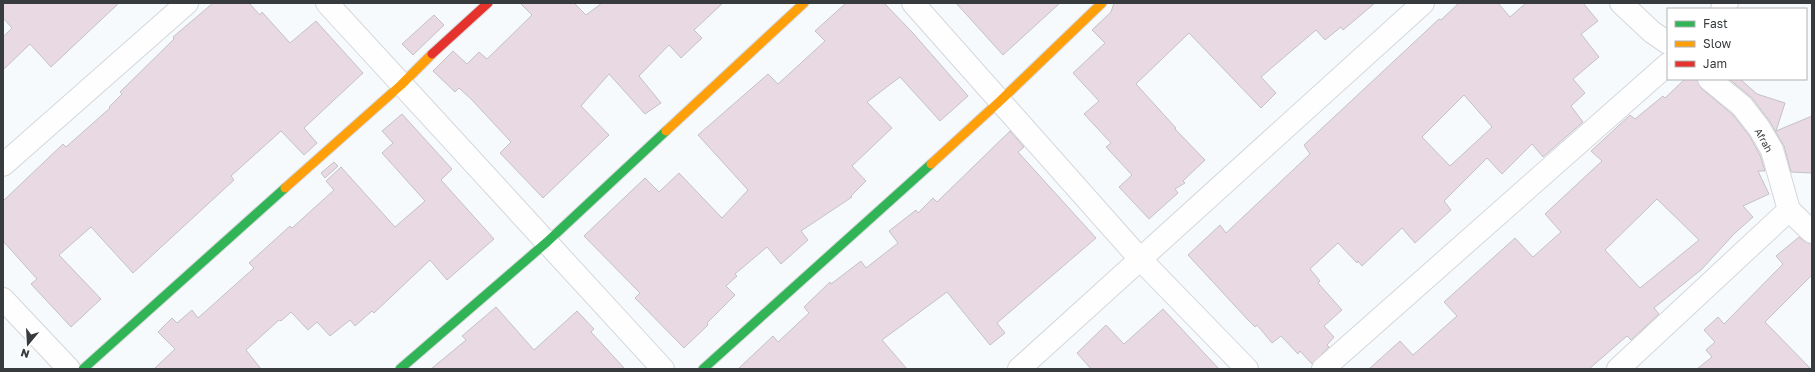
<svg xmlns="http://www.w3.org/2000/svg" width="1815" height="372" font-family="'Golos Text',sans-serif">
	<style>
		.building { fill: #e9d9e3; stroke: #c3c2c4; fill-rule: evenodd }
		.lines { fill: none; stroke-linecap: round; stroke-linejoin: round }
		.street-casing { stroke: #d4d7da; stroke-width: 24 }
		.fast-casing { stroke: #d4d7da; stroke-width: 11 }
		.slow-casing { stroke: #d4d7da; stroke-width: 11 }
		.jam-casing { stroke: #d4d7da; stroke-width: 11 }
		.street { stroke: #fefeff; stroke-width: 22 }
		.fast { stroke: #30b455; stroke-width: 9 }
		.slow { stroke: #ff9f0a; stroke-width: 9 }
		.jam { stroke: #e5322d; stroke-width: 9 }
		.labels { text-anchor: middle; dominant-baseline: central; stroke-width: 3.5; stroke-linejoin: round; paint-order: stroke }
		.street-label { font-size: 10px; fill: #373b3e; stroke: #fff }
	</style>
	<rect width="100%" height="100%" fill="#f7fafc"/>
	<path class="building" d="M3 3H119L51 67 30 44 3 70V37L12 28 3 18Z
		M213 3H249L260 15 262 12 290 43 316 21 363 73 304 128 317 143 304 155 281 131 231 176 234 180 133 273 91 227 59 255 101 299 71 327 31 284 37 279 3 241V201L63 144 66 147 110 108 109 107 122 94 120 92 174 39 173 37Z
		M520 3H574L586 15 602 3H723L694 30 702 38 681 58 669 45 639 76 661 103 645 114 609 74 581 106 609 135 543 198 500 153 511 142 472 100 459 88 455 92 433 71 453 51 467 64 479 52 487 59 532 15Z
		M846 3H884L912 32 968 96 940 121 900 77 867 102 892 128 852 166 866 181 851 196 852 197 801 231 808 240 781 264 767 247 735 274 737 276 726 286 735 295 707 323 708 325 684 348 635 298 640 293 584 236 645 178 659 192 679 173 722 218 748 190 698 135 768 74 778 84 825 41 815 31Z
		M956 3H1060L1003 55Z
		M1114 3H1375L1343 30 1341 27 1325 40 1316 30 1261 77 1276 93 1261 108 1189 33 1136 84 1176 128 1175 129 1205 160 1183 181 1185 183 1175 189 1178 193 1149 219 1119 187 1132 175 1106 147 1111 143 1084 114 1099 101 1073 73 1105 43 1092 30 1111 12Z
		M1459 3H1498L1510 17 1526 3H1583L1598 21 1581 34 1599 57 1573 79 1585 93 1571 106 1583 122 1543 157 1532 144 1502 174 1487 158 1444 201 1451 210 1415 243 1402 228 1362 266 1358 261 1357 263 1338 243 1310 269 1320 281 1318 283 1342 310 1324 326 1334 337 1327 345 1329 347 1312 364 1300 351 1298 354 1281 336 1272 343 1257 325 1255 327 1248 320 1188 255 1220 225 1226 233 1310 154 1304 145 1439 19 1441 20ZM1464 95 1492 127 1450 166 1422 137Z
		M434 15 444 25 413 55 402 44Z
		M1685 79H1697L1701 88 1733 115 1749 135 1760 155 1765 171H1758L1769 194 1743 206 1753 217 1734 234 1702 269 1654 308 1659 314 1631 340 1627 336 1589 369H1369L1400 341 1413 355 1457 316 1444 302 1515 238 1533 257 1561 232 1545 214 1602 161 1591 151 1630 115 1635 119 1663 96 1665 98ZM1657 199 1699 240 1640 288 1605 250Z
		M1729 79H1740L1757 94 1785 103 1776 131 1812 116V173L1791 172 1784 146 1770 122 1752 98Z
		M402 114 452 169 441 180 494 239 447 280 430 260 374 313 372 311 355 326 350 320 330 336 317 322 308 330 291 312 281 321 279 320 246 350 261 369H154L175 349 158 332 172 318 177 323 192 310 198 318 254 268 249 263 290 226 292 228 334 190 326 181 341 167 395 227 425 201 382 153 393 143 382 131Z
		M1010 131 1024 147 1018 152 1096 238 997 323 1005 333 990 345 947 292 882 340 907 369H738L773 336 778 342 809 313 804 307 830 282 831 284 861 261 866 268 898 243 889 231 916 210 918 213 933 198 937 202Z
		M334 162 338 166 325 178 321 173Z
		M1799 237 1804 241 1812 244V275L1765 322 1811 369H1697L1712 357 1706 350 1715 342 1704 330 1718 317 1724 324 1783 264 1776 256Z
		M496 307 534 350 577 311 594 329 591 332 625 369H431L466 340 462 336Z
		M1163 309 1219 369H1091L1077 353 1106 325 1124 344Z"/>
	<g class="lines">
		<g class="street-casing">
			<path id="street" d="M327 3 663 369
				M913 3 1141 260 1247 369
				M1621 3 1652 32 1668 43
				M1722 9 1727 3
				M1709 79 1742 106 1759 128 1772 150 1789 210 1812 232
				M3 165 187 3
				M3 299 69 369
				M1019 369 1423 3
				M1323 369 1668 64
				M1618 369 1789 210"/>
		</g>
		<g class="fast-casing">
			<path id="fast" d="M83 369 285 188
				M400 369 547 242 666 131
				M703 369 931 164"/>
		</g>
		<g class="slow-casing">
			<path id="slow" d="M666 131 804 3
				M931 164 1000 101 1102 3
				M285 188 401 85 432 54"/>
		</g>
		<g class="jam-casing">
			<path id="jam" d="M432 54 488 3"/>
		</g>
		<use href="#street" class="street"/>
		<use href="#fast" class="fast"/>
		<use href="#slow" class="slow"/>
		<use href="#jam" class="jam"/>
	</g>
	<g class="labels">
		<g class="street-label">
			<text transform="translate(1764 140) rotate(61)">Afrah</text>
		</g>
	</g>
	<rect width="1815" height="372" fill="none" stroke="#373b3e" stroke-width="8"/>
	<rect x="1667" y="8" width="140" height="72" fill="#ffffff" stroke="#afb1b2"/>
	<rect x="1675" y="21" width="20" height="6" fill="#30b455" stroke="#afb1b2"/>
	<text x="1703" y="28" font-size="12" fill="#373b3e">Fast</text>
	<rect x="1675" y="41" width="20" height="6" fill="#ff9f0a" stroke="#afb1b2"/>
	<text x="1703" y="48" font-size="12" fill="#373b3e">Slow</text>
	<rect x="1675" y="61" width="20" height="6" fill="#e5322d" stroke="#afb1b2"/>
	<text x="1703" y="68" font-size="12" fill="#373b3e">Jam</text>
	<g transform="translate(28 344) rotate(198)" stroke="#ffffff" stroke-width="3" paint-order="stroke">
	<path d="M0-3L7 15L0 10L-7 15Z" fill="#373b3e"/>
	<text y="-6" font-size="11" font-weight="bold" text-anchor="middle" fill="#373b3e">N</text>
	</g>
</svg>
